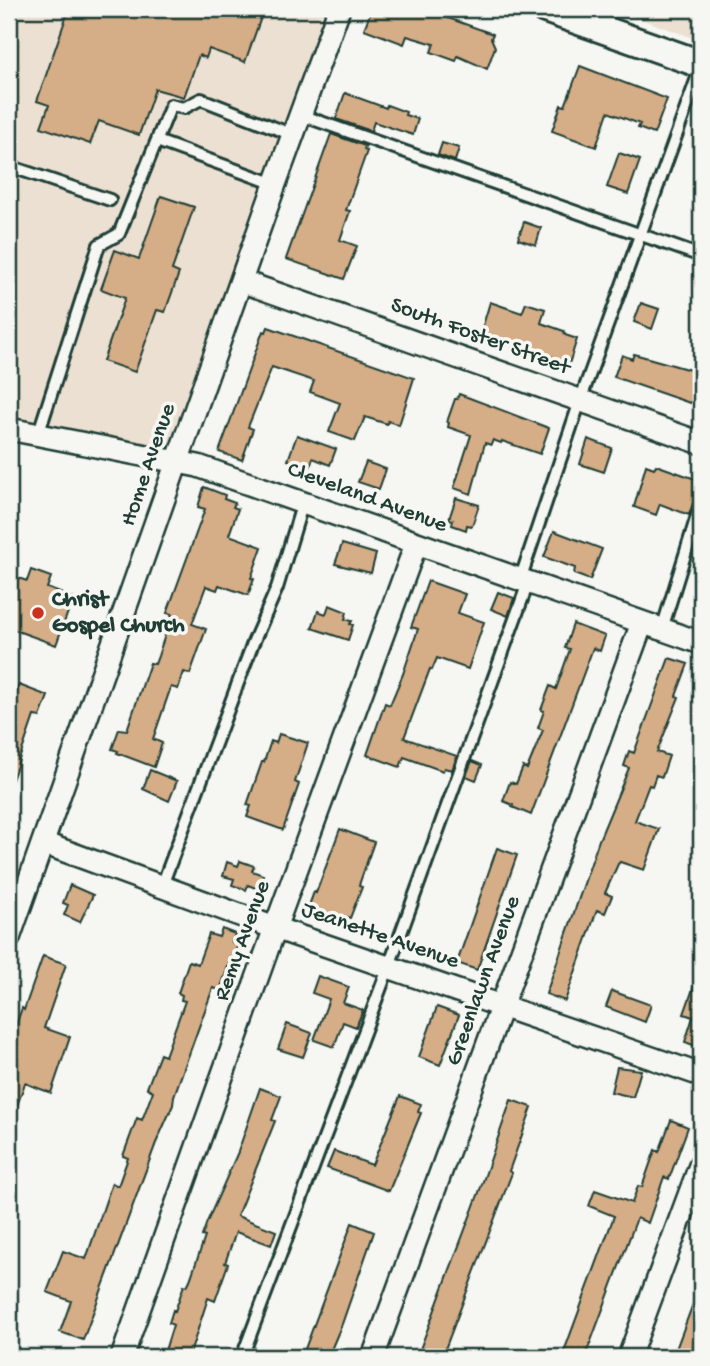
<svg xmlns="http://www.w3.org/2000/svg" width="710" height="1366" font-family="'Gochi Hand',sans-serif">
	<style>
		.built { fill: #ece0d2 }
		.building { fill: #d5ad86; stroke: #1f3d34; stroke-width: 2 }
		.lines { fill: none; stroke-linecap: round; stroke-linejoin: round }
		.service-casing { stroke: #1f3d34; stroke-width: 16 }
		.minor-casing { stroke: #1f3d34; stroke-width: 26 }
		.tertiary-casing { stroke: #1f3d34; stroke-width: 32 }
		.service { stroke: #f6f6f2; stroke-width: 10 }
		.minor { stroke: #f6f6f2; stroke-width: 21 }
		.tertiary { stroke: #f6f6f2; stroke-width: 26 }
		.poi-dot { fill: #c8321e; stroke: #f6f6f2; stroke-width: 2.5 }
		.labels { text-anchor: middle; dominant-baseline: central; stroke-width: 7; stroke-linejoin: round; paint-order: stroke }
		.street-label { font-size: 23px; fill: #1f3d34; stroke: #f6f6f2 }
		.poi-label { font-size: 23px; font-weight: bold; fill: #1f3d34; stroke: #f6f6f2; text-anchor: start }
	</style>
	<rect width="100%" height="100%" fill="#f6f6f2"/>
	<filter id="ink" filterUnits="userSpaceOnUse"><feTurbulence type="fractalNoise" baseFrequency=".0143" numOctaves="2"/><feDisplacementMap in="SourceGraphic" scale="14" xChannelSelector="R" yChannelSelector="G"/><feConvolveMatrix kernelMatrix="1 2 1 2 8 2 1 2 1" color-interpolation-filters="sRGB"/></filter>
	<g filter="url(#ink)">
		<path class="built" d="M9 9H325L167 451 9 416Z
			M612 9H701V41L663 27Z"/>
		<path class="building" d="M69 9H264L245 62 209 49 206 58 199 55 184 97 155 89 139 135 99 121 90 144 41 127 49 105 37 101Z
			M372 9H423L493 34 491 38 495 47 487 69 458 56 456 61 431 52 434 44 407 36 404 44 364 29Z
			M580 66 667 99 654 134 638 128 640 124 608 112 596 147 552 131 561 105 565 106Z
			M345 93 386 108 387 105 406 112 405 115 418 119 413 135 374 122 371 131 336 119Z
			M331 134 365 146 364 150 367 151 346 210 350 211 340 240 357 246 344 279 286 259Z
			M442 143 459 148 455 161 438 155Z
			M619 153 640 160 628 194 607 187Z
			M161 196 194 207 172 270 179 273 165 312 157 310 135 372 103 361 125 298 101 289 115 250 139 259Z
			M524 222 541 228 536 245 518 239Z
			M490 302 522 313 526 303 545 309 541 323 564 331 565 335 577 339 569 364 530 348 529 352 512 347 513 343 481 332Z
			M641 303 659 309 652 329 634 322Z
			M268 327 414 378 399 425 388 421 387 424 365 417 355 441 329 432 340 403 310 392 314 381 272 367 248 427 253 429 242 460 219 452 263 331 266 332Z
			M634 354 701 373 692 401 690 403 614 377 622 355 632 359Z
			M459 394 549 428 540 454 502 441 501 443 493 440 491 445 485 443 471 494 454 488 471 435 448 427 449 423 447 422 455 399H457Z
			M297 435 336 449 330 465 313 458 310 467 288 460Z
			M588 439 612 448 604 472 580 464Z
			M366 462 386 469 379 489 358 482Z
			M646 465 654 468 656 465 701 481V493L694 500 689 515 660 504 656 515 634 507Z
			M204 487 225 495 224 499 235 503 233 507 238 509 229 535 262 547 251 578 254 579 248 595 219 585 217 590 206 586 192 624 206 629 190 674 184 672 178 689 171 687 153 739 162 743 154 767 117 753 118 751 112 749 119 729 127 730 150 663 155 664 158 656 172 614 167 613 205 509 198 507Z
			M456 498 479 505 472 526 467 525 466 530 452 525 453 520 449 519Z
			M554 531 602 549 590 580 574 574 575 568 544 557Z
			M342 544 376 554 371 573 335 564Z
			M31 570 51 577 47 588 73 598 56 645 9 628V575L27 581Z
			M428 581 465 594 458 613 484 622 468 669 437 658 432 670 430 669 404 738 457 756 452 770 444 768 443 771 404 757 400 767 367 755 385 703 390 705 403 674 418 629 411 627Z
			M498 592 514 598 508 616 491 609Z
			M329 605 347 612 345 619 352 621 350 624 353 625 348 640 312 628 318 611 326 614Z
			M573 624 605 636 600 651 593 648 531 815 512 807 513 805 503 801 510 782 516 784 523 767 527 769 543 730 538 728 544 711 541 710 550 686 556 689 570 649 565 648Z
			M669 658 688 664 676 696 679 697 657 752 669 756 662 777 656 775 652 786 649 785 635 821 659 829 644 870 620 862 618 864 605 893 612 896 605 913 597 910 565 1001 546 994 599 840 629 768 624 766 629 751 634 753Z
			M19 685 48 696 40 717 34 716 11 783H9V713Z
			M279 734 308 743 295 782 299 784 283 830 247 817 251 806 247 805 262 762H264L271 741 276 743Z
			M472 761 482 765 476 780 466 776Z
			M150 770 177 781 169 801 143 789Z
			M340 829 374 842 360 882 359 886 362 887 350 918 344 916 342 924 307 911 314 892 316 893Z
			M497 848 517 855 477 970 457 963Z
			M240 861 254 866 252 871 263 875 258 889 248 885 246 890 232 885 234 879 223 876 227 862 238 866Z
			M70 885 93 895 80 922 64 915 68 905 63 903Z
			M222 929 235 934 232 942 238 944 233 959 231 958 220 990 213 988 174 1096 173 1105 156 1143 83 1340 60 1332 71 1301 47 1292 63 1251 86 1259 112 1183 118 1186 128 1158 123 1156 137 1118 142 1120 153 1091 147 1088 160 1054 165 1056 185 1001 181 1000 182 995 178 993 189 961 198 964 209 934 219 937Z
			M43 956 66 964 44 1028 70 1037 51 1093 25 1083 11 1123H9V1044L22 1008 24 1010Z
			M699 972H701V1048L685 1042 693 1017 684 1014Z
			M318 976 349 987 343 1003 363 1010 356 1027 343 1022 334 1047 314 1040 329 999 312 993Z
			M612 991 651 1005 645 1022 606 1007Z
			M437 1007 459 1015 440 1065 419 1057Z
			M287 1024 312 1033 303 1057 278 1049Z
			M617 1067 641 1070 633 1097 611 1092Z
			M260 1088 281 1096 272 1120 275 1121 237 1216 276 1231 271 1245 236 1232 225 1263 228 1264 215 1301 208 1298 189 1357H163L173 1325 169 1323 173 1310 175 1311 184 1285 187 1286 190 1280 205 1237 202 1236 207 1222 238 1152Z
			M400 1096 421 1104 418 1112 421 1113 389 1191 327 1168 334 1151 372 1165Z
			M511 1100 532 1107 509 1171 512 1173 442 1357H433L419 1352 481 1187Z
			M671 1120 688 1127 669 1179 664 1177 648 1223 637 1218 585 1357H562L614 1216 589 1206 595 1190 632 1203 638 1186 642 1187 655 1150 659 1152Z
			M352 1223 374 1232 342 1324 328 1357H302Z
			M700 1285 701 1346 697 1357H688L675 1352Z"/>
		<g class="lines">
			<g class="service-casing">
				<path id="service" d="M301 115 701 256
					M157 141 275 184
					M9 166 110 200
					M38 435 99 245 119 234 171 105 184 108 201 99 293 135
					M520 580 580 401 701 67
					M662 629 701 503
					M161 888 253 643 277 588 303 502
					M242 1357 389 966 528 583"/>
			</g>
			<g class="minor-casing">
				<path id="minor" d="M241 281 701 443
					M9 429 198 466 701 643
					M43 843 275 928 701 1075
					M9 938 275 184 339 9
					M122 1357 275 928 416 544
					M373 1357 642 623
					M629 1357 701 1163"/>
			</g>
			<g class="tertiary-casing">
				<path id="tertiary" d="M545 9 701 64"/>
			</g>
			<use href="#service" class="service"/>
			<use href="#minor" class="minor"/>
			<use href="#tertiary" class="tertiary"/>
		</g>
	</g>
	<circle class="poi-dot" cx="38" cy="613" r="7"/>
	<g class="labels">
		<g class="street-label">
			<text transform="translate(480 337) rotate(20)">South Foster Street</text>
			<text transform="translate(149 465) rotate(-71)">Home Avenue</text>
			<text transform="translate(367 498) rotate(20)">Cleveland Avenue</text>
			<text transform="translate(380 936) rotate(19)">Jeanette Avenue</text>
			<text transform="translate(243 941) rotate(-70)">Remy Avenue</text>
			<text transform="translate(484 981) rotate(-70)">Greenlawn Avenue</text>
		</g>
		<g class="poi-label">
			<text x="52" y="600">Christ<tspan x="52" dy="26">Gospel Church</tspan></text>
		</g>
	</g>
	<rect width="710" height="1366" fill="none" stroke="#f6f6f2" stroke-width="35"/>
	<rect x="18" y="18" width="675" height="1331" fill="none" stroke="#1f3d34" stroke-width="2.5" filter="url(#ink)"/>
</svg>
